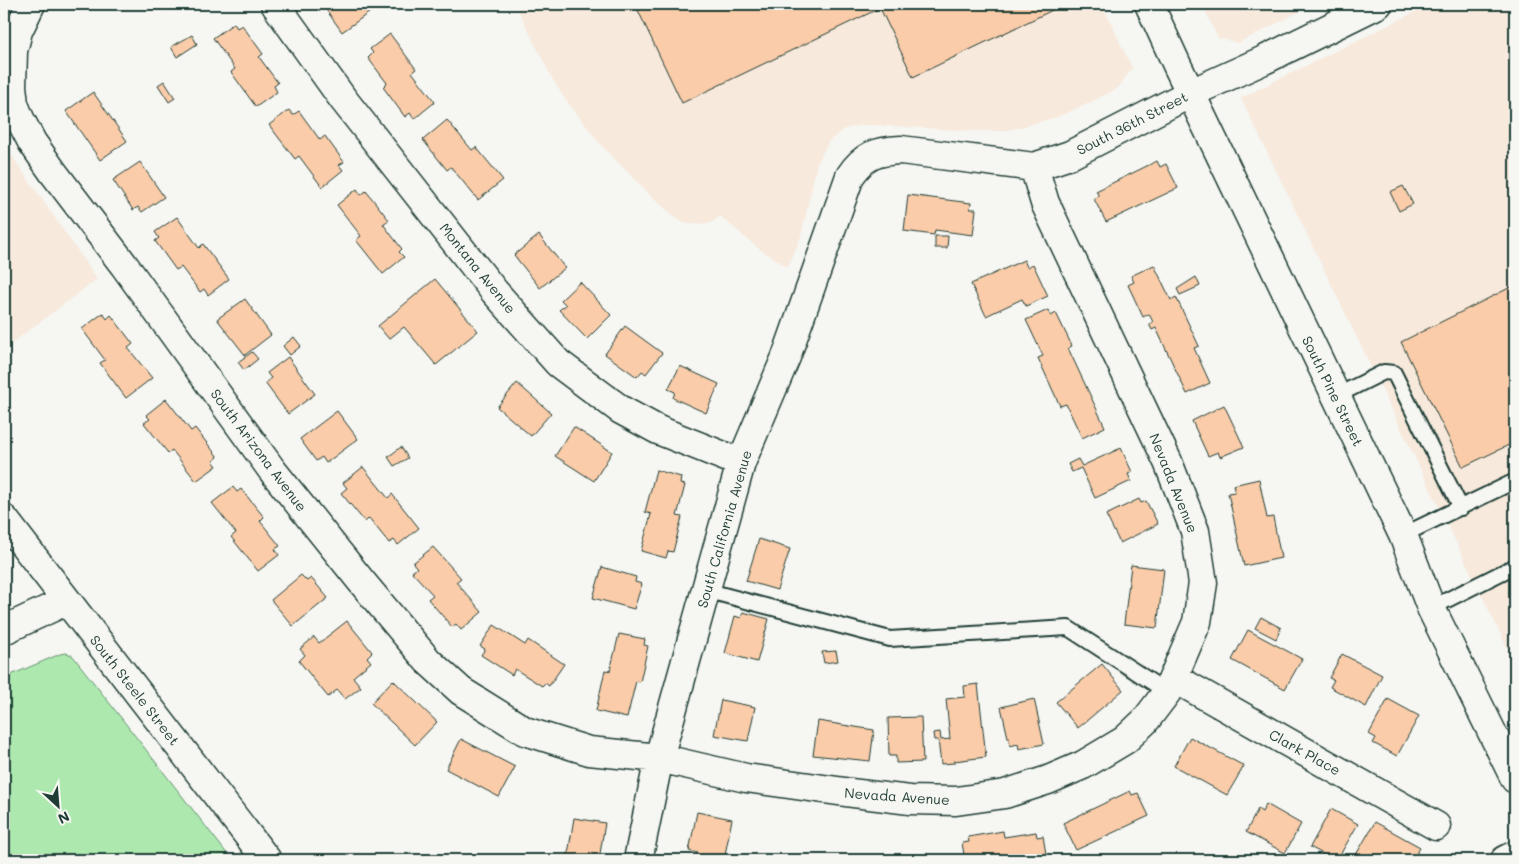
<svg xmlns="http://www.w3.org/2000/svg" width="1519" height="864" font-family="Mali,sans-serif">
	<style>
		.built { fill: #f7e9dc }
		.green { fill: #ade9af; stroke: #669372 }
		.building { fill: #facca9; stroke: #1f3d34 }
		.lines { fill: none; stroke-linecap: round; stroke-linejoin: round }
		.lane-casing { stroke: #1f3d34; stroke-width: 18 }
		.street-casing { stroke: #1f3d34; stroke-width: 31 }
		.secondary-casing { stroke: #1f3d34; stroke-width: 31 }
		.lane { stroke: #f6f6f2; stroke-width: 14 }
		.street { stroke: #f6f6f2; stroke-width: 28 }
		.secondary { stroke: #f6f6f2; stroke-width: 28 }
		.labels { text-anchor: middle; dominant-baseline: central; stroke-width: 4.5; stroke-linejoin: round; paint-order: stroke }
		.street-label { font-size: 14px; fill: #1f3d34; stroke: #f6f6f2 }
	</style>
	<rect width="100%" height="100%" fill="#f6f6f2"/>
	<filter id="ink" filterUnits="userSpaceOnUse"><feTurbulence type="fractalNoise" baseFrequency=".02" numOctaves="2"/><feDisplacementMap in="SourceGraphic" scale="10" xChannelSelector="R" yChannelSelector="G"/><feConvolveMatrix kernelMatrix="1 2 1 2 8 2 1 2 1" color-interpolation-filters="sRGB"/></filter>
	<g filter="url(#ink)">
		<path class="built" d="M515 4H1102L1132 68 1118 88 1087 104 1057 117 1018 128 1002 131H973L876 125H860L844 129 829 141 817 163 801 236 788 267 758 248 720 216 714 221 710 223 691 224 684 223 676 218 650 195 601 145 563 96 552 78Z
			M1202 4H1315L1238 43 1218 38Z
			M1431 4H1515V664L1241 98Z
			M4 127 12 156 97 279 4 349Z"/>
		<path class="green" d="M60 654 66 653 72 655 232 860H4V678Z"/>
		<path class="building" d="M188 4H199L191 9Z
			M322 4H364L370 12 342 32Z
			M635 4H1065L913 77 880 8 682 103Z
			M234 23 237 28 242 25 263 54 259 57 278 83 274 86 277 92 256 107 231 72 235 69 213 38Z
			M390 34 416 69 412 72 435 102 414 119 410 113 405 117 383 87 387 83 368 58 373 53 370 49Z
			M192 35 197 44 177 57 171 47Z
			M164 81 175 98 169 102 158 85Z
			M93 92 127 141 100 160 66 111Z
			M289 110 293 115 299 111 320 140 325 136 344 162 339 165 343 170 322 187 299 156 295 159 269 125Z
			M447 120 472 150 476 147 503 180 478 200 451 167 447 170 423 140Z
			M1157 161 1160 167 1166 164 1178 188 1106 222 1094 199 1099 196 1096 191Z
			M140 162 164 197 142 212 138 207 133 210 113 180Z
			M1403 186 1413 204 1399 211 1390 192Z
			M357 189 361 195 366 191 389 220 383 224 402 249 399 252 404 257 383 274 356 240 361 236 337 205Z
			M908 195 971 203 970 209H976L973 235 935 230 934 235 904 231Z
			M177 217 199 248 203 244 229 279 208 295 204 289 200 292 181 267 176 270 155 241 159 238 155 232Z
			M539 235 565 268 540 288 514 255Z
			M935 236H948L947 248H935Z
			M1024 260 1027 267 1033 264 1048 296 1026 306 1022 299 986 316 971 284Z
			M1154 265 1171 300 1176 297 1199 346 1194 348 1210 383 1187 394 1156 328 1152 330 1149 324 1153 322 1149 314 1143 317 1128 285 1134 282 1131 276Z
			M1196 277 1200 286 1180 295 1177 289Z
			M435 279 478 331 436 365 404 327 389 339 378 326Z
			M580 282 611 315 587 339 559 310 566 305 561 300Z
			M1515 285V442L1463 467 1401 342Z
			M245 299 271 335 245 355 217 319Z
			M1048 310 1051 316 1056 313 1072 346 1068 348 1105 427 1082 438 1066 404 1060 406 1038 358 1043 356 1026 320Z
			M103 313 107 319 111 315 133 344 128 348 152 378 126 398 100 363 105 360 82 329Z
			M625 326 662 353 646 374 642 371 637 377 605 354Z
			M294 337 301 346 290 355 283 346Z
			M252 352 258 359 244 370 238 362Z
			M288 357 315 394 288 414 265 383 271 378 267 373Z
			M680 366 719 384 706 413 673 398 675 392 668 389Z
			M517 383 551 413 531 436 497 407Z
			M166 399 191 431 195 428 218 457 213 461 217 466 196 481 172 450 168 453 144 423 150 419 146 415Z
			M1224 405 1244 447 1220 457 1218 452 1208 456 1192 421Z
			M337 411 358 439 326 463 322 457 316 461 300 439Z
			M574 427 612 452 594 481 555 456Z
			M401 447 408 458 394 466 388 457Z
			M1121 448 1132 472 1128 474 1131 481 1095 498 1081 468 1072 472 1068 464 1078 459 1082 466Z
			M363 467 388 498 392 494 419 528 398 545 394 540 389 543 369 518 365 522 341 493 347 488 343 483Z
			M656 470 681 477 680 484 685 485 677 516 682 517 673 552 668 551 666 558 641 551 651 514 645 512Z
			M1259 479 1267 518 1273 517 1281 558 1244 566 1228 493 1235 492 1233 485Z
			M233 487 237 492 241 489 264 517 260 521 280 546 275 549 279 555 258 571 231 537 236 533 212 503Z
			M1139 499 1141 503 1146 501 1158 524 1120 543 1106 515Z
			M759 539 790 549 777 590 746 581Z
			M433 547 461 578 456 582 482 612 461 630 456 624 452 627 428 599 433 595 412 572 417 568 413 563Z
			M1131 565 1164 569 1157 628 1124 624Z
			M602 567 636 577 635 582 642 584 634 609 593 598Z
			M301 575 307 581 311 578 328 598 293 626 271 600Z
			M1515 610V623L1510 613Z
			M743 612 769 619 757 662 725 653 735 616 741 618Z
			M1261 617 1281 628 1276 639 1255 628Z
			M347 621 372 652 367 657 371 662 353 677 361 687 345 699 337 690 328 697 299 661 305 655 300 649 314 637 319 643Z
			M494 625 525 645 528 640 564 664 549 686 545 683 542 686 515 669 512 675 481 655 485 649 480 646Z
			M1248 630 1302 659 1285 689 1232 660Z
			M619 634 645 639 644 645 648 646 640 682 636 681 627 718 596 711 605 670 610 671Z
			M836 651 838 661 824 663 822 652Z
			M1342 654 1382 675 1366 707 1330 687 1334 680 1329 678Z
			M1102 664 1123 690 1078 728 1056 702Z
			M393 680 437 722 415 745 371 703Z
			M978 684 986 757 954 761V763L941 764 938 740H934L933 733 940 732 941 740 950 739 946 699 965 697 964 686Z
			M1034 699 1044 744 1019 749 1018 744 1010 746 1001 707Z
			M1388 699 1419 716 1397 756 1373 743 1376 738 1369 734Z
			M721 700 755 707 748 741 714 735Z
			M921 717 923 762 896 763V756H889L888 718Z
			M818 721 874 730 870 761 813 755Z
			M1190 737 1244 766 1227 795 1174 766Z
			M461 739 515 767 499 797 446 769Z
			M1130 791 1132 795 1138 793 1149 816 1076 850 1063 823Z
			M1266 804 1301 824 1285 853 1246 832 1258 809 1262 812Z
			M1331 809 1358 824 1337 860H1334L1310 847Z
			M697 812 732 819 724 860H697L698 853 689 851Z
			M574 818 605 823 599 860H567Z
			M1375 822 1420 847 1415 856 1406 860H1353Z
			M1003 831 1004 837 1036 832 1037 837 1043 836 1047 860H965L962 843 969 842 968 837Z"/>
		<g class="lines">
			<g class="lane-casing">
				<path id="lane" d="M1336 396 1384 372 1394 373 1461 508
					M1403 535 1515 481
					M705 590 890 639 1068 628 1167 692
					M1431 608 1515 566"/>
			</g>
			<g class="street-casing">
				<path id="street" d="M31 4 18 31 13 51 12 86 14 104 20 119 32 142 53 172 124 265 272 470 361 581 428 661 461 691 525 731 589 751 659 758 746 778 852 793 910 800 956 801 1005 794 1048 780 1083 765 1125 740 1145 721 1167 692 1197 622 1203 583 1195 531 1168 462 1045 203 1034 167
					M275 4 343 99 494 291 558 363 621 410 658 430 741 463
					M4 630 66 601
					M1174 678 1436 826
					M638 860 659 758 741 463 786 357 850 176C864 155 877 151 901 150L1034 167 1070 155 1191 93 1264 60 1378 4"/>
			</g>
			<g class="secondary-casing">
				<path id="secondary" d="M1149 4 1177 65 1403 535 1431 608 1515 779
					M4 519 267 860
					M1505 860 1515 855"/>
			</g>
			<use href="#lane" class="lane"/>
			<use href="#street" class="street"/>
			<use href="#secondary" class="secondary"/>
		</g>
	</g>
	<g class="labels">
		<g class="street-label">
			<text transform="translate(1132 123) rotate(-27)">South 36th Street</text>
			<text transform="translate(478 268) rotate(51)">Montana Avenue</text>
			<text transform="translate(1333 391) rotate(64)">South Pine Street</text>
			<text transform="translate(259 450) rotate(53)">South Arizona Avenue</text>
			<text transform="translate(1174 483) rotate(68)">Nevada Avenue</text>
			<text transform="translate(724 529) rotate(-74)">South California Avenue</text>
			<text transform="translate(135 690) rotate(52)">South Steele Street</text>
			<text transform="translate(1305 752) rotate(29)">Clark Place</text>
			<text transform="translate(897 796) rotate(4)">Nevada Avenue</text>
		</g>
	</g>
	<rect width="1519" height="864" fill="none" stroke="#f6f6f2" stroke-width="20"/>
	<rect x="10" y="10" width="1499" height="844" fill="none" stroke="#1f3d34" stroke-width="2" filter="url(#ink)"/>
	<g transform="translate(58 806) rotate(154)" stroke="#f6f6f2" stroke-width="4" paint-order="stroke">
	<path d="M0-4L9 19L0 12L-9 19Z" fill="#1f3d34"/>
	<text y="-8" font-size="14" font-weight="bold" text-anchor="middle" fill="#1f3d34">N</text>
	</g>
</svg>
